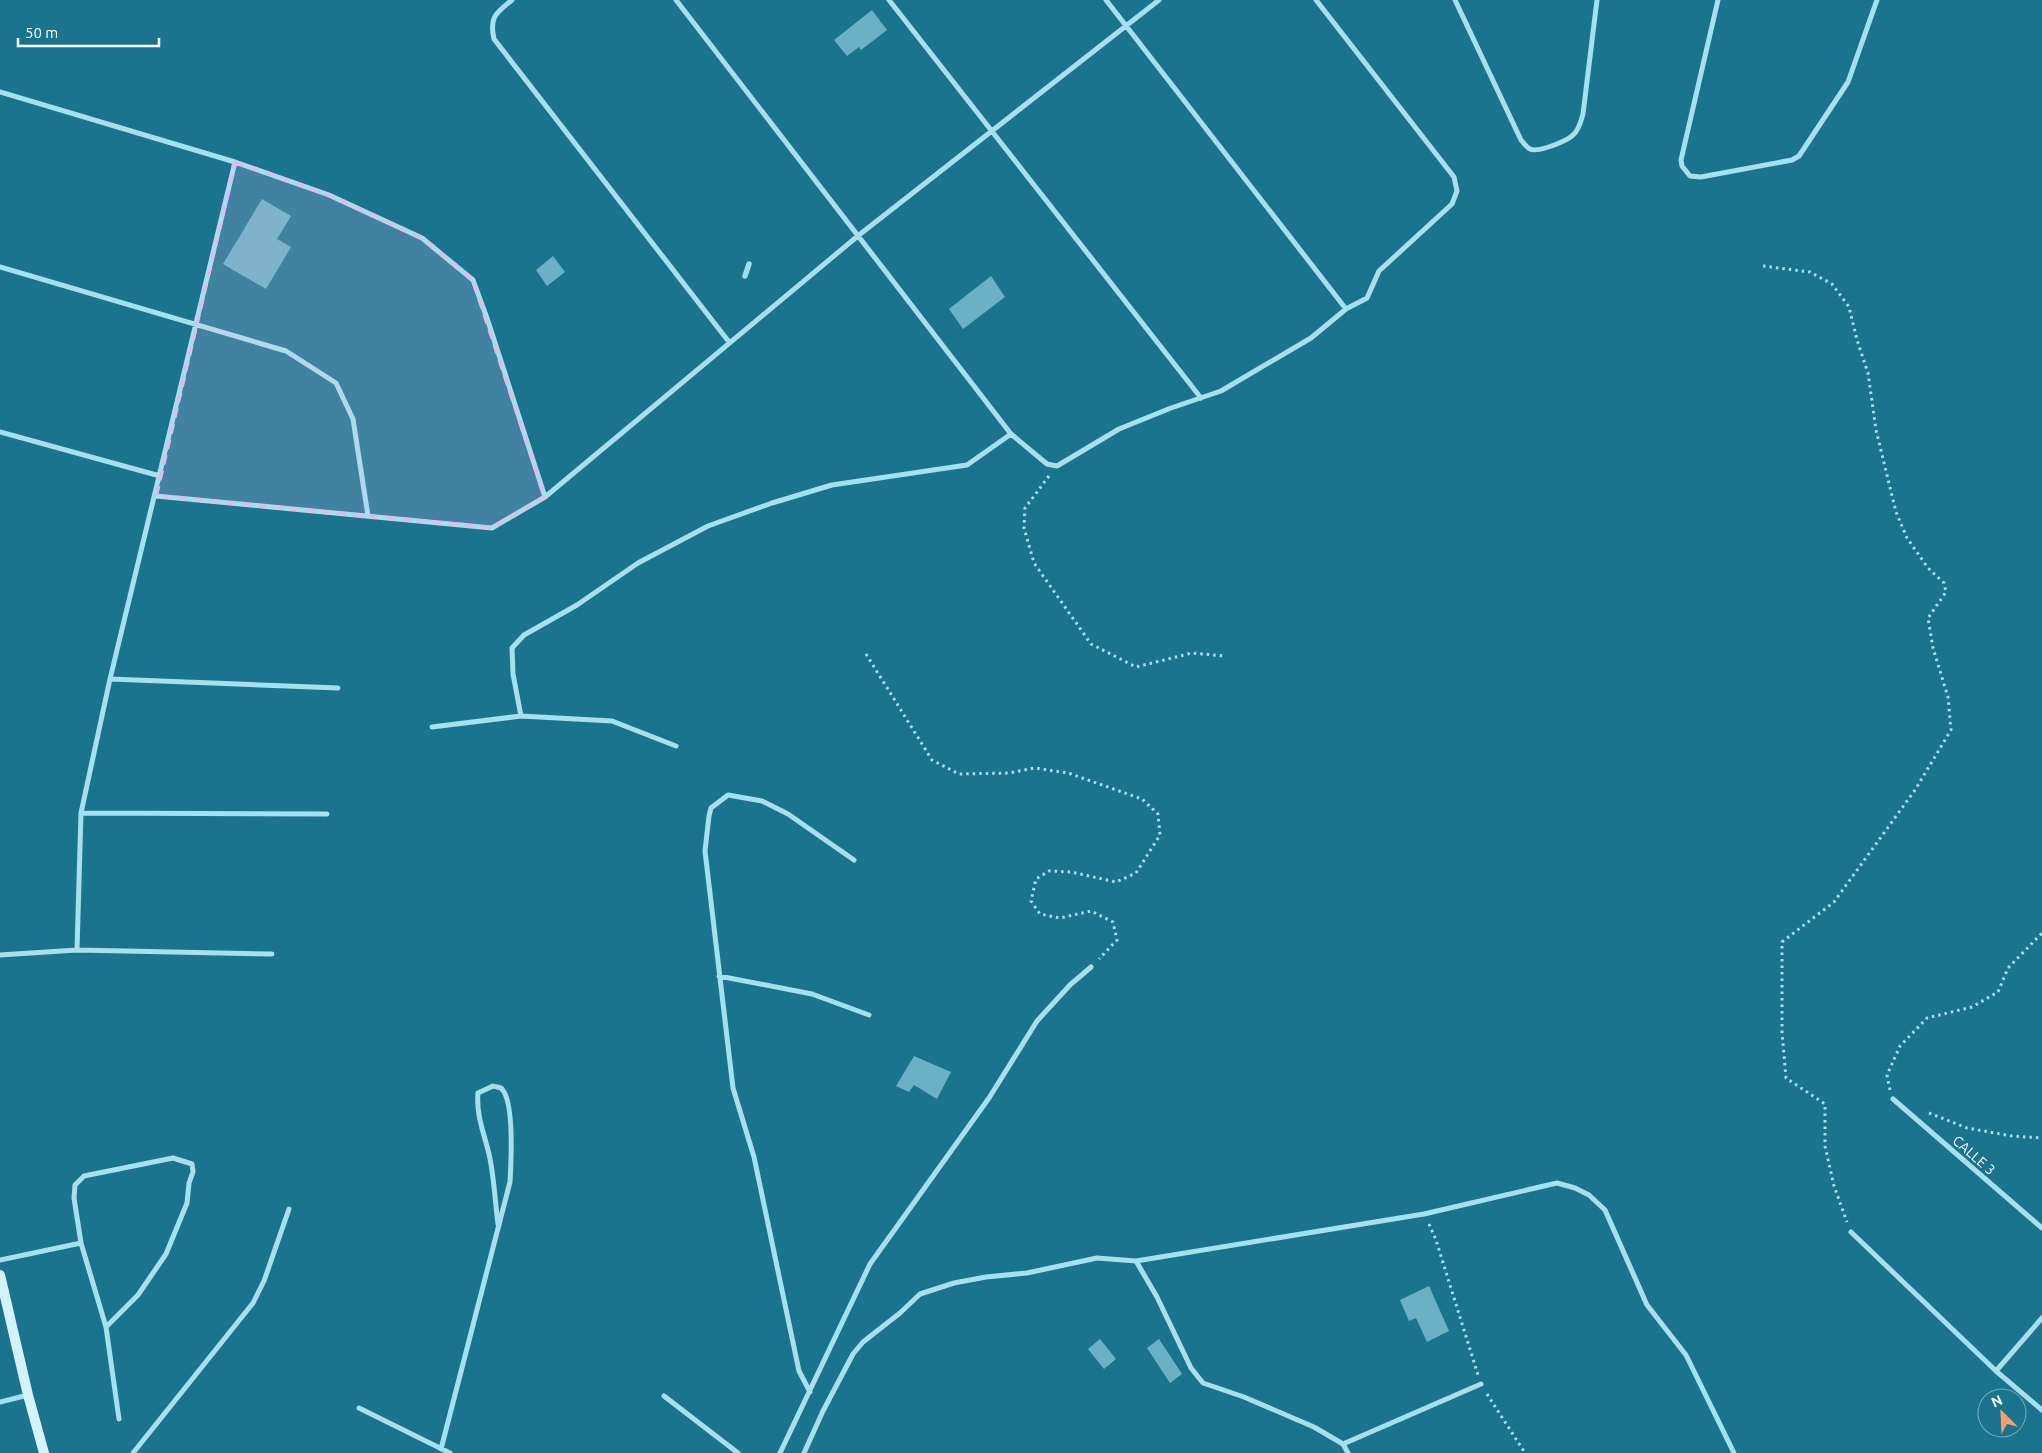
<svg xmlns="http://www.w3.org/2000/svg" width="2042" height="1453" font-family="Ubuntu,sans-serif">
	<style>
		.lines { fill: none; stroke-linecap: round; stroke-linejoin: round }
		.stream { stroke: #9bdff0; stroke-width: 5.5 }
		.building { fill: #6ab1c5 }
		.path { stroke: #a8dfee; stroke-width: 3; stroke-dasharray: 2.5 4; stroke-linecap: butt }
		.street { stroke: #a8dfee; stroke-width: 5 }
		.secondary { stroke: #d5f2fa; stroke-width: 10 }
		.marked { fill: #d7c0ec; fill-opacity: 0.2; stroke: #d7c0ec; stroke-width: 4; stroke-dasharray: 10 6; stroke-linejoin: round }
		.labels { text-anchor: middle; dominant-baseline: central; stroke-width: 5; stroke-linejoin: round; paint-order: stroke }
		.street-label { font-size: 14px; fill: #fff; stroke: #1b748e }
	</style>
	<rect width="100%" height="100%" fill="#1b748e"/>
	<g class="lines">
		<path class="stream" d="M745 276 749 264"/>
	</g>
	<path class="building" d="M872 10 887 30 861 50 859 47 847 56 834 40Z
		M262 199 291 216 277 239 291 247 266 289 223 264Z
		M553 256 565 272 547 286 536 270Z
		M991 276 1005 297 963 329 949 309Z
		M914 1056 951 1072 937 1099 914 1085 909 1092 896 1086Z
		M1429 1286 1449 1331 1427 1342 1416 1318 1409 1321 1400 1300Z
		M1100 1339 1116 1359 1104 1369 1088 1349Z
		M1159 1339 1182 1374 1170 1383 1147 1348Z"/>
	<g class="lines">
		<path class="path" d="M1763 266 1810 272 1832 284 1849 307 1857 340 1868 373 1876 430 1896 512 1907 538 1928 568 1944 583 1946 592 1928 618 1933 648 1948 697 1951 730 1915 790 1834 902 1782 942V1032L1786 1078 1825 1104V1146L1834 1186 1847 1222
			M1049 476 1025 508 1024 528 1034 563 1091 644 1136 667 1192 653 1225 656
			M866 654 932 760 959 774 1009 773 1035 768 1068 773 1142 799 1158 814 1160 835 1136 873 1116 882 1071 872 1049 871 1036 879 1031 901 1040 914 1060 918 1091 911 1113 922 1117 940 1099 959
			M1890 1090 1887 1075 1900 1046 1927 1018 1972 1007 1998 992 2008 968 2042 933
			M1929 1113 1967 1128 2012 1136 2042 1138
			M1429 1224 1436 1240 1478 1375
			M1487 1394 1525 1453"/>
		<path class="street" d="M512 0C496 13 489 17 494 39L729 342
			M676 0 1011 434 1047 464 1057 466 1119 429 1171 408 1221 391 1311 338 1346 309
			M889 0 1201 398
			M1106 0 1346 309 1367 298 1379 271 1452 204 1457 191 1454 177 1316 0
			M1455 0 1521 140C1524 143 1526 147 1530 149 1538 153 1567 141 1573 135 1579 130 1581 121 1583 114L1597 0
			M1718 0 1681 160 1682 166 1690 176 1701 177 1792 160 1799 156 1848 82 1877 0
			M0 92 235 162 329 195 422 238 473 280 487 318 545 497
			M0 267 286 351 336 383 353 419 368 516
			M0 432 160 476
			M156 496 492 528 545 497 859 235 1159 0
			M110 679 338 688
			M521 716 513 674 512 648 524 635 577 605 638 563 708 526 772 503 832 485 967 465 1011 434
			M432 727 521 716 612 721 676 746
			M81 813 327 814
			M77 950 81 813 110 679 235 162
			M0 955 77 950 272 954
			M719 976 812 994 869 1015
			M1893 1099 2042 1228
			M1851 1232 1996 1371 2042 1410
			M0 1260 81 1243
			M1136 1261 1157 1297 1191 1368 1203 1383 1244 1397 1314 1427 1343 1444 1348 1453
			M106 1327 138 1295 166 1254 187 1203 189 1183 193 1172 192 1164 173 1158 84 1176 75 1185 74 1198 81 1243 106 1327 119 1419
			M1996 1371 2042 1318
			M810 1392 799 1371 754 1157 733 1088 705 851 709 816 711 808 728 795 762 801 788 814 854 860
			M664 1396 738 1453
			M0 1402 28 1395
			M359 1408 450 1453
			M1343 1444 1481 1384
			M441 1449 510 1182C511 1164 515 1100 501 1088 498 1087 496 1087 493 1086L478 1093C476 1115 484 1133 489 1154 494 1176 495 1201 498 1224
			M133 1453 253 1303 264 1281 289 1209
			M780 1453 870 1264 989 1098 1037 1021 1070 985 1091 967
			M804 1453 823 1411 853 1354 863 1342 900 1313 920 1294 954 1283 986 1277 1027 1273 1097 1258 1136 1261 1424 1214 1557 1183 1575 1188 1589 1195 1605 1210 1647 1305 1686 1355 1734 1453"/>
		<path class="secondary" d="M0 1275 28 1395 44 1453"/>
	</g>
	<path class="marked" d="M235 162 329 195 422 238 473 280 545 497 492 528 156 496Z"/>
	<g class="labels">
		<g class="street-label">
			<text transform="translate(1974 1155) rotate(41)">CALLE 3</text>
		</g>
	</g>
	<g transform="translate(2002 1413) rotate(336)"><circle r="24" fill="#1b748e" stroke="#76acbb"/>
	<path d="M0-4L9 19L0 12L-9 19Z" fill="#ff9e65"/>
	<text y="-8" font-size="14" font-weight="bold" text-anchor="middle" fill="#ffffff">N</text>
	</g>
	<path d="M18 38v8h141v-8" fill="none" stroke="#ffffff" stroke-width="2.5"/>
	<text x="25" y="38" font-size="15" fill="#ffffff" stroke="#1b748e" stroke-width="4" paint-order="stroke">50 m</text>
</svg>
